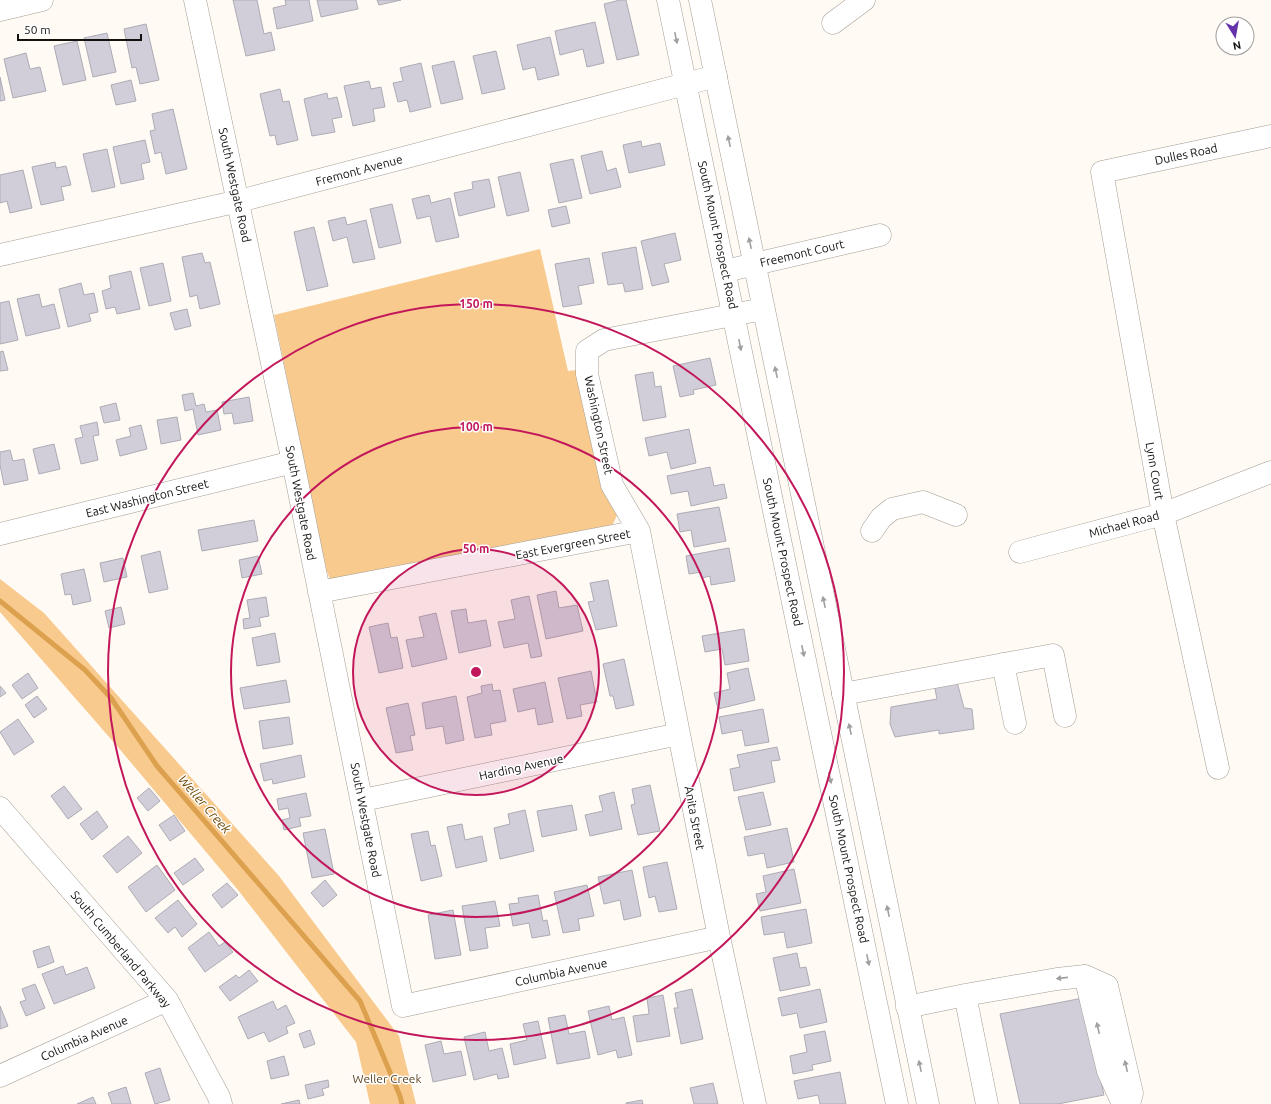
<svg xmlns="http://www.w3.org/2000/svg" width="1271" height="1104" font-family="Ubuntu,sans-serif">
	<style>
		.green { fill: #f9ca8e }
		.lines { fill: none; stroke-linecap: round; stroke-linejoin: round }
		.stream { stroke: #dca14e; stroke-width: 5 }
		.building { fill: #d1ced9; stroke: #adabb5 }
		.minor-casing { stroke: #a39c93; stroke-width: 23 }
		.major-casing { stroke: #a39c93; stroke-width: 23 }
		.minor { stroke: #fff; stroke-width: 22 }
		.major { stroke: #fff; stroke-width: 22 }
		.oneway { fill: #a1a09f }
		.ring { fill: none; stroke: #c2185b; stroke-width: 2 }
		.labels { text-anchor: middle; dominant-baseline: central; stroke-width: 3; stroke-linejoin: round; paint-order: stroke }
		.street-label { font-size: 12px; fill: #13110e; stroke: #fff }
		.park-label { font-size: 12px; fill: #5f4623; stroke: #fff }
		.water-label { font-size: 13px; font-style: italic; fill: #714a07; stroke: #fff }
		.centre { fill: #c2185b; stroke: #fff; stroke-width: 2 }
		.ring-label { font-size: 12px; text-anchor: middle; font-weight: bold; fill: #c2185b; stroke: #fff; stroke-width: 3; stroke-linejoin: round; paint-order: stroke }
	</style>
	<rect width="100%" height="100%" fill="#fffaf4"/>
	<path class="green" d="M540 249 568 371 577 370 618 513 613 524 604 530 330 579 326 569 274 315Z
		M0 579 44 613 279 876 399 1036 416 1104H370L356 1042 238 890 117 746 0 612Z"/>
	<g class="lines">
		<path class="stream" d="M0 601 85 670 111 698 157 766 360 1001 400 1096 402 1104"/>
	</g>
	<path class="building" d="M233 0H257L264 34 271 32 275 50 246 56Z
		M285 0H309L313 21 277 29 273 8 286 5Z
		M317 0H356L358 9 321 17Z
		M377 0H401L379 5Z
		M620 0H626L639 55 617 60 604 4Z
		M595 22 604 63 587 67 583 49 560 55 555 31Z
		M146 24 159 80 140 84 136 67 132 68 124 29Z
		M107 33 116 72 93 77 84 38Z
		M550 37 559 75 538 80 535 67 523 70 517 45Z
		M77 41 86 80 63 85 54 46Z
		M496 51 505 89 482 94 473 56Z
		M26 53 30 69 40 67 46 91 13 98 4 59Z
		M454 61 463 99 441 104 432 66Z
		M421 63 431 107 410 112 407 100 398 102 393 83 403 81 400 68Z
		M0 77 5 100 0 101Z
		M131 80 136 101 116 105 111 85Z
		M369 81 371 89 381 87 385 107 373 109 375 121 353 126 344 86Z
		M280 89 283 102 289 101 298 140 277 145 275 135 270 136 260 94Z
		M327 93 328 99 337 97 342 117 332 119 335 132 312 136 304 99Z
		M173 109 187 169 166 174 161 152 155 154 150 131 155 130 152 114Z
		M145 140 150 162 141 164 144 179 121 184 113 147Z
		M641 141 642 147 660 143 665 165 629 173 623 145Z
		M107 149 115 187 92 192 83 154Z
		M602 151 607 171 616 168 621 187 590 194 581 156Z
		M573 159 582 198 559 203 550 164Z
		M55 162 56 168 66 166 71 185 61 187 64 200 41 205 32 167Z
		M23 170 32 208 10 213 7 201 0 203V175Z
		M520 172 529 211 507 216 498 177Z
		M489 179 495 207 459 216 454 193 473 189 472 182Z
		M429 195 431 203 450 198 459 237 436 242 430 216 417 219 412 199Z
		M392 204 401 243 379 248 370 209Z
		M566 206 570 223 552 227 548 210Z
		M345 217 347 225 366 220 375 259 353 263 347 237 333 241 328 221Z
		M314 227 328 286 307 291 294 232Z
		M675 233 681 260 664 264 669 282 652 286 641 241Z
		M636 247 643 289 625 292 623 283 608 285 602 253Z
		M202 253 205 263 210 262 220 304 200 309 197 295 190 297 182 257Z
		M589 258 594 283 578 286 582 304 563 307 555 264Z
		M163 263 171 301 149 306 140 268Z
		M131 271 140 309 117 314 115 307 106 309 102 291 111 288 109 276Z
		M81 283 84 295 94 293 98 312 89 314 91 321 68 327 59 289Z
		M39 294 42 307 54 304 60 328 26 336 17 299Z
		M9 301 18 340 0 344V303Z
		M187 309 191 326 175 330 170 313Z
		M3 351 8 370 0 371V352Z
		M710 358 716 385 693 390 694 394 680 397 673 366Z
		M653 372 655 387 661 386 666 417 643 421 635 375Z
		M193 393 196 406 204 404 206 412 217 410 221 430 198 435 193 409 185 411 182 395Z
		M249 397 253 421 234 424 232 413 224 414 222 402Z
		M116 403 120 420 104 423 100 407Z
		M177 417 181 440 161 444 157 420Z
		M97 422 99 435 93 436 98 460 81 464 75 439 83 437 80 426Z
		M141 425 147 449 120 456 116 440 131 436 129 428Z
		M689 429 696 463 671 469 667 452 649 456 645 438Z
		M54 444 60 469 39 474 33 449Z
		M10 450 13 461 24 459 28 480 4 485 0 465V452Z
		M710 467 714 486 724 484 727 498 691 506 688 491 671 494 667 476Z
		M719 507 726 541 694 547 691 530 680 532 677 514Z
		M254 520 258 541 202 551 198 530Z
		M729 548 735 581 711 585 710 576 702 578 701 572 689 574 686 556Z
		M160 551 168 589 149 593 141 556Z
		M258 556 262 574 242 578 239 560Z
		M123 558 127 577 104 582 100 563Z
		M84 569 91 601 73 605 71 594 65 595 61 574Z
		M608 580 617 626 596 630 588 602 594 601 590 583Z
		M556 591 559 608 577 605 583 631 546 639 537 595Z
		M529 596 542 656 531 658 528 643 504 648 498 622 515 619 511 600Z
		M266 597 269 616 259 618 261 626 244 629 243 619 250 618 247 600Z
		M121 607 125 624 109 628 105 611Z
		M466 609 468 623 486 620 491 646 459 653 451 611Z
		M436 613 447 659 412 667 406 640 424 637 419 617Z
		M388 623 391 638 397 637 403 668 379 673 369 627Z
		M744 629 749 661 725 665 722 649 705 652 702 636Z
		M275 633 280 662 257 666 252 638Z
		M624 659 634 705 616 709 613 696H610L603 664Z
		M748 668 755 700 718 709 714 693 730 689 727 673Z
		M591 671 597 702 580 705 582 716 567 719 558 678Z
		M28 673 38 688 22 699 12 685Z
		M956 678 964 708 972 709 974 729 939 734V730L895 737 890 724 891 707 937 699 934 684Z
		M286 680 290 702 244 709 240 688Z
		M545 682 553 722 538 725 535 708 518 712 513 689Z
		M492 684 493 691 500 690 506 721 490 724 492 735 475 738 467 697 482 693 481 686Z
		M0 686 6 693 0 697Z
		M37 696 47 709 34 718 25 705Z
		M456 696 464 740 446 744 443 726 426 729 422 703Z
		M408 703 415 735 410 736 413 750 396 753 386 708Z
		M763 709 769 742 745 746 742 730 722 734 719 717Z
		M289 717 293 744 263 749 259 721Z
		M18 719 34 742 14 755 0 732Z
		M777 747 780 760 771 761 775 782 734 791 730 769 740 767 737 755Z
		M301 755 305 777 273 784 272 779 264 781 260 764Z
		M650 785 660 831 638 835 631 805 635 804 632 789Z
		M64 786 82 809 68 819 51 796Z
		M149 788 160 801 148 811 137 798Z
		M614 792 622 829 590 836 585 815 603 811 599 796Z
		M763 792 771 825 746 830 738 797Z
		M306 793 311 816 299 818 301 826 284 830 282 820 290 818 288 808 279 810 277 799Z
		M572 805 577 830 542 837 537 811Z
		M525 810 534 851 500 859 494 828 510 824 508 814Z
		M97 811 108 827 92 840 80 824Z
		M174 815 185 831 170 841 159 825Z
		M462 824 465 840 482 836 487 861 456 868 447 827Z
		M787 828 794 862 767 868 764 853 748 856 744 837Z
		M325 829 334 874 312 878 303 833Z
		M428 831 431 846 435 845 442 876 421 881 411 834Z
		M128 836 142 853 117 873 103 856Z
		M195 858 204 870 183 885 174 873Z
		M667 862 677 909 659 912 655 896 649 898 643 867Z
		M157 865 175 890 146 912 128 887Z
		M794 869 801 903 760 911 756 894 766 892 763 876Z
		M632 870 641 916 624 920 620 900 604 904 598 877Z
		M325 880 337 895 323 907 311 893Z
		M227 883 238 895 222 908 212 895Z
		M587 885 594 916 578 919 580 930 563 933 554 892Z
		M538 895 543 921 547 920 550 935 532 938 529 923 513 926 509 904 519 903 518 898Z
		M178 900 197 924 182 937 175 927 168 933 155 918Z
		M495 901 500 926 485 928 488 948 470 951 462 906Z
		M806 909 812 943 787 948 784 932 764 935 761 917Z
		M453 910 461 955 435 959 428 915Z
		M209 932 219 946 225 942 233 952 205 972 188 948Z
		M49 946 54 962 38 968 33 951Z
		M797 953 800 968 806 967 810 985 780 991 773 958Z
		M63 966 66 975 87 967 95 988 54 1004 42 974Z
		M249 970 258 981 230 1001 219 987 236 975 239 978Z
		M35 984 45 1008 26 1016 20 1002 26 1000 22 989Z
		M692 989 703 1039 681 1044 674 1008H678L675 993Z
		M820 989 827 1022 800 1028 797 1013 782 1016 778 998Z
		M663 995 670 1036 637 1042 633 1016 649 1014 647 998Z
		M1083 998 1104 1095 1058 1104H1020L1000 1014Z
		M273 1001 277 1010 286 1005 295 1023 286 1027 288 1033 269 1042 264 1032 248 1039 238 1017Z
		M0 1006 8 1026 0 1029Z
		M609 1006 612 1020 624 1017 632 1055 618 1058 616 1050 598 1055 588 1011Z
		M565 1015 569 1034 585 1031 590 1058 557 1064 548 1018Z
		M538 1021 546 1058 514 1065 510 1044 527 1040 523 1024Z
		M310 1030 315 1044 304 1048 299 1034Z
		M825 1031 831 1061 812 1065 813 1070 793 1074 790 1056 807 1052 804 1035Z
		M485 1032 489 1051 502 1048 509 1077 498 1079 497 1074 474 1080 464 1037Z
		M441 1041 444 1054 461 1051 466 1075 433 1082 425 1045Z
		M284 1056 289 1075 271 1079 267 1061Z
		M160 1068 170 1100 155 1104 145 1073Z
		M840 1072 846 1104H820L818 1095 798 1099 794 1081Z
		M328 1080 329 1087 322 1089 324 1095 308 1099 305 1085Z
		M713 1083 718 1104H694L690 1088Z
		M126 1087 131 1104H112L108 1093Z
		M93 1097 96 1104H77Z
		M299 1100 300 1104H281Z
		M642 1100 643 1104H626V1103Z"/>
	<g class="lines">
		<g class="minor-casing">
			<path id="minor" d="M195 0 293 462 403 1006 719 937
				M0 10 42 0
				M833 23 864 0
				M0 255 239 201 716 76
				M725 271 880 235
				M872 531 881 518 892 509 923 502 956 515
				M0 534 293 462
				M1020 552 1163 514 1271 472
				M319 592 639 531
				M1003 664 1015 723
				M843 694 1053 655 1065 716
				M1218 768 1163 514 1102 172 1271 136
				M363 800 679 734
				M0 808 167 1000 219 1097 221 1104
				M1085 976 1108 1071 1123 1104
				M965 995 1057 979 1085 976 1107 986 1132 1093 1129 1104
				M907 1007 965 995 987 1104
				M0 1076 167 1000
				M755 1104 719 937 639 531 612 485 587 374V351L604 340 763 309"/>
		</g>
		<g class="major-casing">
			<path id="major" d="M668 0 897 1104
				M700 0 928 1104"/>
		</g>
		<use href="#minor" class="minor"/>
		<use href="#major" class="major"/>
	</g>
	<defs><path id="oneway-solid" d="M-6-.8H1V-3.2L6.5 0L1 3.2V.8H-6Z"/></defs>
	<g class="oneway">
		<use href="#oneway-solid" transform="translate(676 38) rotate(78)"/>
		<use href="#oneway-solid" transform="translate(729 141) rotate(-102)"/>
		<use href="#oneway-solid" transform="translate(750 243) rotate(-102)"/>
		<use href="#oneway-solid" transform="translate(740 345) rotate(79)"/>
		<use href="#oneway-solid" transform="translate(776 372) rotate(-102)"/>
		<use href="#oneway-solid" transform="translate(824 602) rotate(-102)"/>
		<use href="#oneway-solid" transform="translate(803 651) rotate(78)"/>
		<use href="#oneway-solid" transform="translate(850 729) rotate(-102)"/>
		<use href="#oneway-solid" transform="translate(830 778) rotate(78)"/>
		<use href="#oneway-solid" transform="translate(888 911) rotate(-102)"/>
		<use href="#oneway-solid" transform="translate(868 960) rotate(78)"/>
		<use href="#oneway-solid" transform="translate(1062 978) rotate(174)"/>
		<use href="#oneway-solid" transform="translate(1098 1028) rotate(-103)"/>
		<use href="#oneway-solid" transform="translate(920 1066) rotate(-102)"/>
		<use href="#oneway-solid" transform="translate(1126 1066) rotate(-103)"/>
	</g>
	<circle cx="476" cy="672" r="123" fill="#c2185b" fill-opacity=".12"/>
	<g class="ring">
		<circle cx="476" cy="672" r="123"/>
		<circle cx="476" cy="672" r="245"/>
		<circle cx="476" cy="672" r="368"/>
	</g>
	<g class="labels">
		<g class="street-label">
			<text transform="translate(1186 154) rotate(-12)">Dulles Road</text>
			<text transform="translate(359 170) rotate(-15)">Fremont Avenue</text>
			<text transform="translate(235 185) rotate(78)">South Westgate Road</text>
			<text transform="translate(718 235) rotate(78)">South Mount Prospect Road</text>
			<text transform="translate(802 253) rotate(-13)">Freemont Court</text>
			<text transform="translate(599 425) rotate(78)">Washington Street</text>
			<text transform="translate(1155 471) rotate(80)">Lynn Court</text>
			<text transform="translate(147 498) rotate(-14)">East Washington Street</text>
			<text transform="translate(301 503) rotate(79)">South Westgate Road</text>
			<text transform="translate(1124 524) rotate(-15)">Michael Road</text>
			<text transform="translate(573 544) rotate(-11)">East Evergreen Street</text>
			<text transform="translate(783 552) rotate(78)">South Mount Prospect Road</text>
			<text transform="translate(521 767) rotate(-12)">Harding Avenue</text>
			<text transform="translate(695 818) rotate(79)">Anita Street</text>
			<text transform="translate(366 820) rotate(79)">South Westgate Road</text>
			<text transform="translate(849 869) rotate(78)">South Mount Prospect Road</text>
			<text transform="translate(121 949) rotate(50)">South Cumberland Parkway</text>
			<text transform="translate(561 972) rotate(-12)">Columbia Avenue</text>
			<text transform="translate(84 1038) rotate(-24)">Columbia Avenue</text>
		</g>
		<g class="park-label">
			<text x="387" y="1078">Weller Creek</text>
		</g>
		<g class="water-label">
			<text transform="translate(205 804) rotate(49)">Weller Creek</text>
		</g>
	</g>
	<circle cx="476" cy="672" r="6" class="centre"/>
	<g class="ring-label">
		<text x="476" y="308">150 m</text>
		<text x="476" y="431">100 m</text>
		<text x="476" y="553">50 m</text>
	</g>
	<g transform="translate(1235 36) rotate(169)"><circle r="19" fill="#ffffff" stroke="#a1a09f"/>
	<path d="M0-3L7 15L0 10L-7 15Z" fill="#6433aa"/>
	<text y="-6" font-size="11" font-weight="bold" text-anchor="middle" fill="#13110e">N</text>
	</g>
	<path d="M18 34v6h123v-6" fill="none" stroke="#13110e" stroke-width="2"/>
	<text x="24" y="34" font-size="12" fill="#13110e" stroke="#ffffff" stroke-width="3" paint-order="stroke">50 m</text>
</svg>
